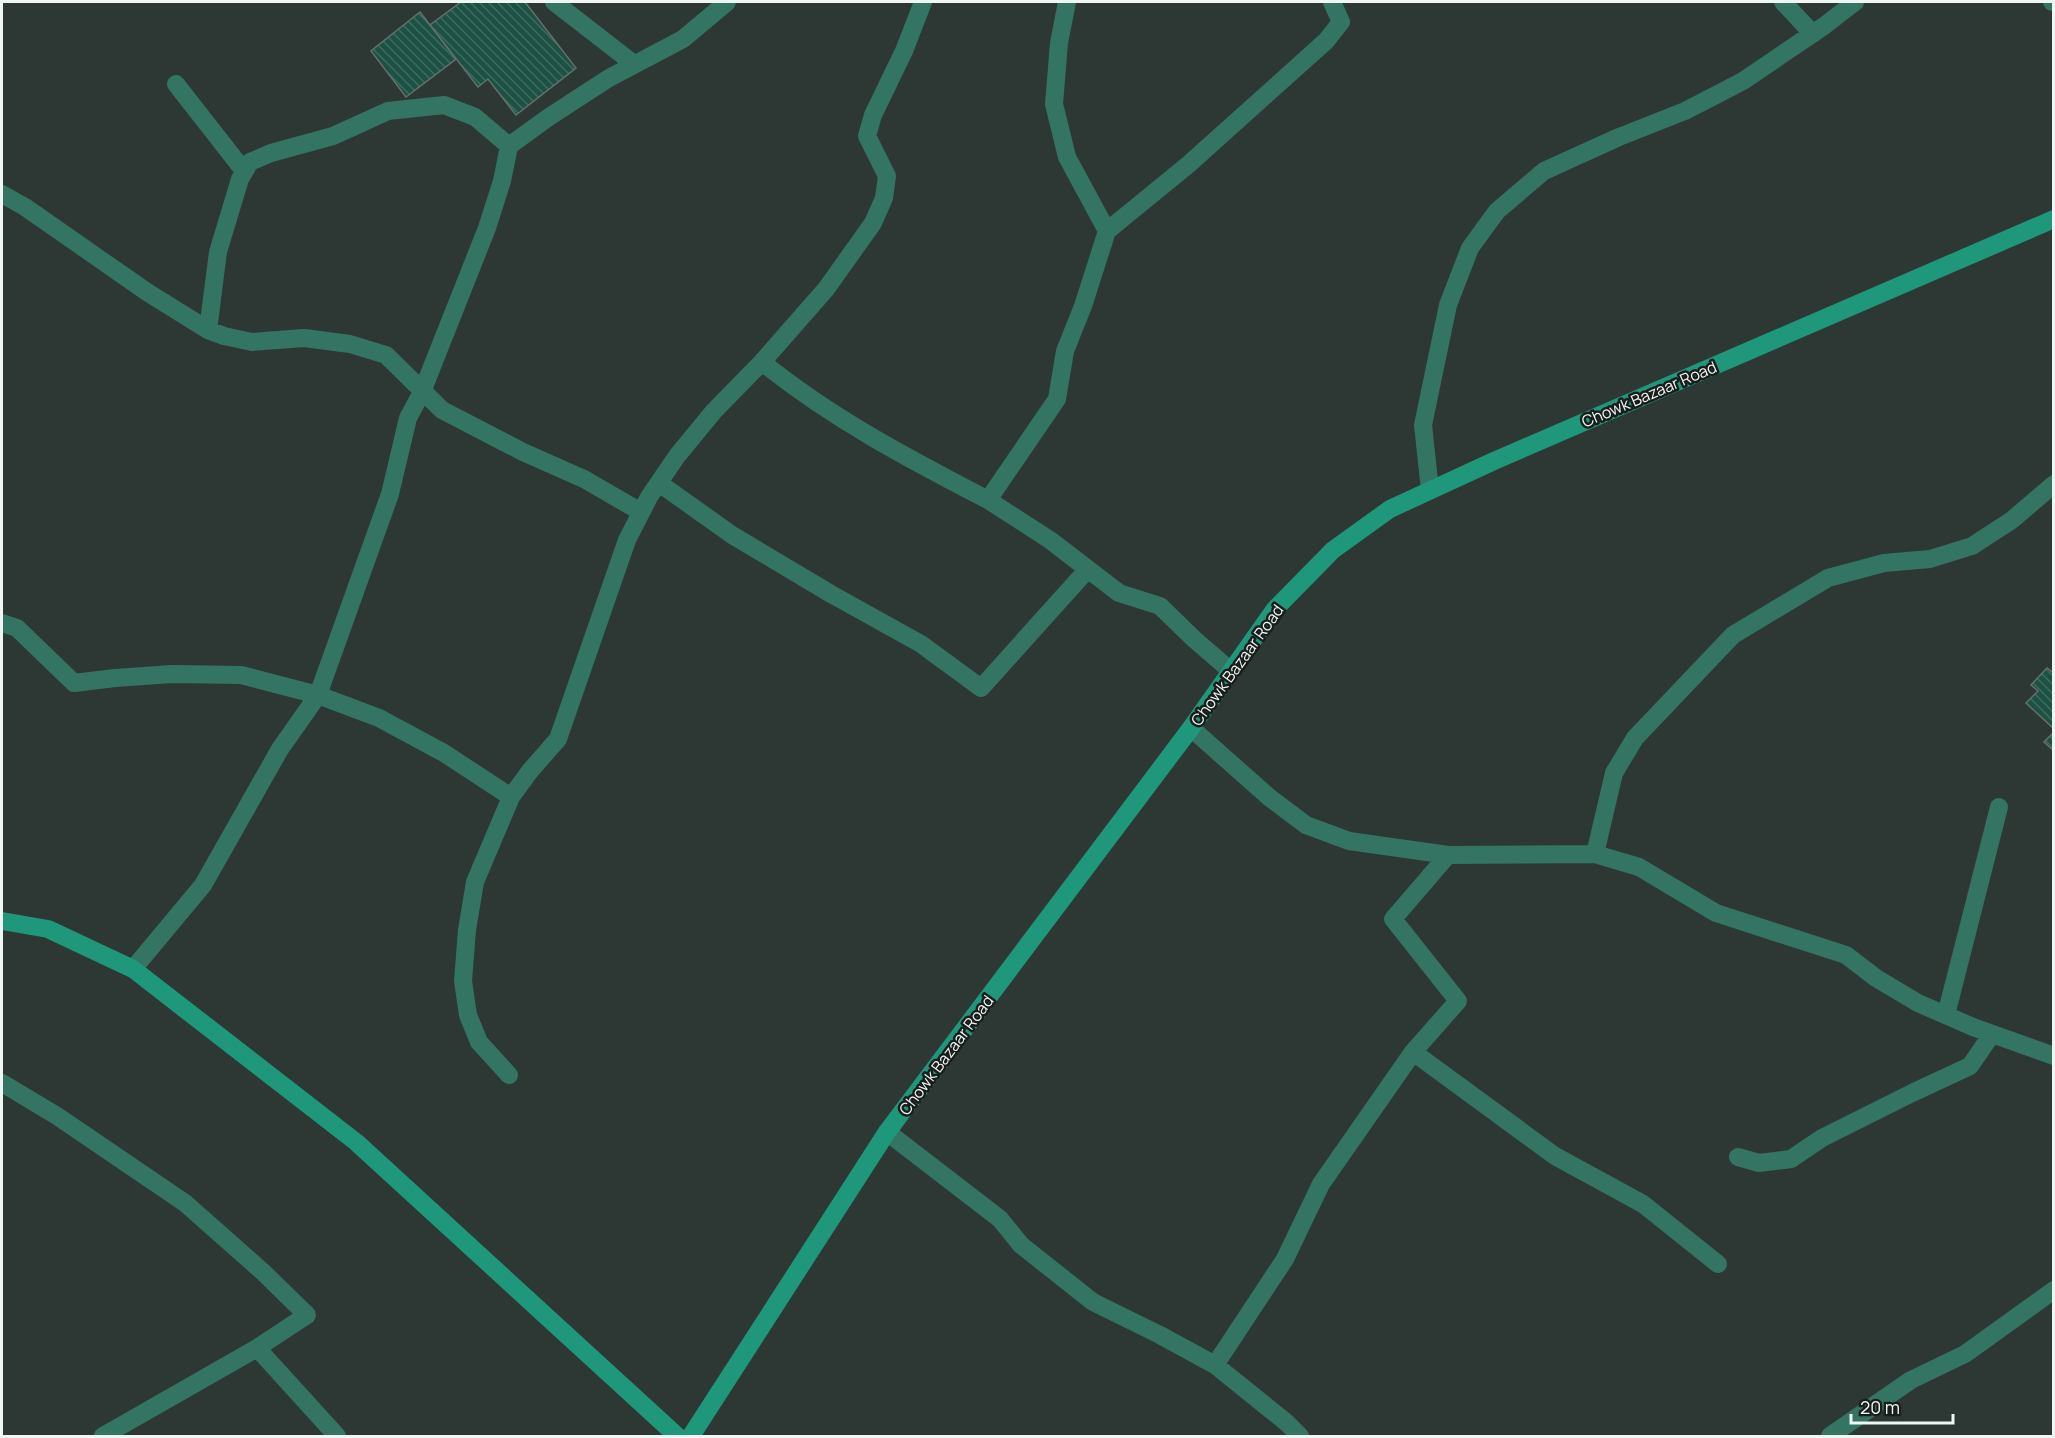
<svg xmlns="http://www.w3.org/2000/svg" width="2055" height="1438" font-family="Manrope,sans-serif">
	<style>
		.building { fill: url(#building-back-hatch); stroke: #64706c; stroke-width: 1.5 }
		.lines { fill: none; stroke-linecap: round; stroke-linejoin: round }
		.street { stroke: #347462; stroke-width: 18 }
		.secondary { stroke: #1f977b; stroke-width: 18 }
		.labels { text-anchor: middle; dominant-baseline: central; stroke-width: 5; stroke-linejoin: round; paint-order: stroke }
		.street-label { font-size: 16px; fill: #f0f6f4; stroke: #191e1c }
	</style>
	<defs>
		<pattern id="building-back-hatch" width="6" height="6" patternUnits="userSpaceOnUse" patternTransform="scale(1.5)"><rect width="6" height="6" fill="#1c5143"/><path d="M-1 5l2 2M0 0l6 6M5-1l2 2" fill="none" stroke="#3d6b5f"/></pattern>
	</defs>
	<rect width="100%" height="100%" fill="#2d3834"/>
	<path class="building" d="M461 2H525L576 68 516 115 488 79 478 87 430 25Z
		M420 12 456 59 406 97 371 51Z
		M2047 668 2054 673V729L2026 703 2038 691 2031 685Z
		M2054 732V751L2044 742Z"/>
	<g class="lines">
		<path class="street" d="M554 2 634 64
			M1067 2 1059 43 1054 104 1067 157 1107 231 1083 306 1065 351 1057 399 988 500 1050 540 1119 593 1160 606 1194 639 1231 671
			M1783 2 1813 34
			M2052 2H2054
			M176 84 244 171
			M2 194 25 207 147 292 208 330 224 336 252 342 304 338 350 344 386 355 442 410 523 452 584 479 641 512
			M1107 231 1189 164 1326 41 1341 22 1332 2
			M208 330 218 252 240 179 250 162 271 153 333 136 388 111 444 105 475 117 509 146
			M762 362C831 418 909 459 988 500
			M659 483 732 535 831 594 921 644 981 688 1088 569
			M1430 490 1423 425 1448 305 1470 248 1497 211 1544 171 1619 137 1685 111 1743 81 1824 26 1855 2
			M2 623 17 628 74 683 115 678 172 674 241 675 318 695 379 718 444 753 511 797
			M1191 728 1270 798 1306 825 1349 841 1448 855 1595 854 1614 773 1635 738 1733 635 1828 578 1884 563 1930 559 1972 546 2012 520 2054 484
			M1595 854 1639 867 1716 913 1846 955 1876 978 1918 1003 1973 1027 2054 1056
			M133 969 203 885 280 749 318 695 390 494 408 418 422 392 487 228 502 181 509 146 549 117 609 78 683 39 727 2
			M1946 1015 1999 807
			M1413 1052 1555 1156 1643 1204 1718 1264
			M509 1075 479 1042 468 1015 463 981 467 930 475 882 511 797 530 771 558 739 627 540 649 497 677 456 714 411 762 362 826 289 873 223 884 198 887 176 867 136 873 115 904 51 923 2
			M2 1083 57 1116 185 1203 263 1272 307 1315 257 1348 337 1436
			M887 1132 1000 1219 1021 1245 1093 1302 1160 1335 1215 1365 1285 1259 1321 1184 1413 1052 1458 1001 1393 919 1448 855
			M1738 1157 1759 1163 1791 1159 1822 1138 1912 1093 1970 1066 1992 1034
			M1215 1365 1287 1423 1300 1436
			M103 1436 257 1348
			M1830 1436 1911 1380 1965 1354 2054 1290"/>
		<path class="secondary" d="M2 921 48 929 133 969 356 1142 677 1436
			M691 1436 887 1132 1191 728 1275 609 1333 550 1390 509 1494 461 2054 219"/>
	</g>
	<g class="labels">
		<g class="street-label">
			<text transform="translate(1649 394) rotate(-23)">Chowk Bazaar Road</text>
			<text transform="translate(1237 665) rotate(-54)">Chowk Bazaar Road</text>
			<text transform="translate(946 1055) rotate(-53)">Chowk Bazaar Road</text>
		</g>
	</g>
	<rect width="2055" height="1438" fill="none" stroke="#f0f6f4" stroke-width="6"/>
	<path d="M1851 1414v9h102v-9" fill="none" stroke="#f0f6f4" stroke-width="3"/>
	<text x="1860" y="1414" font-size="18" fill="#f0f6f4" stroke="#191e1c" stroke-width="4.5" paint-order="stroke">20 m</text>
</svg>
